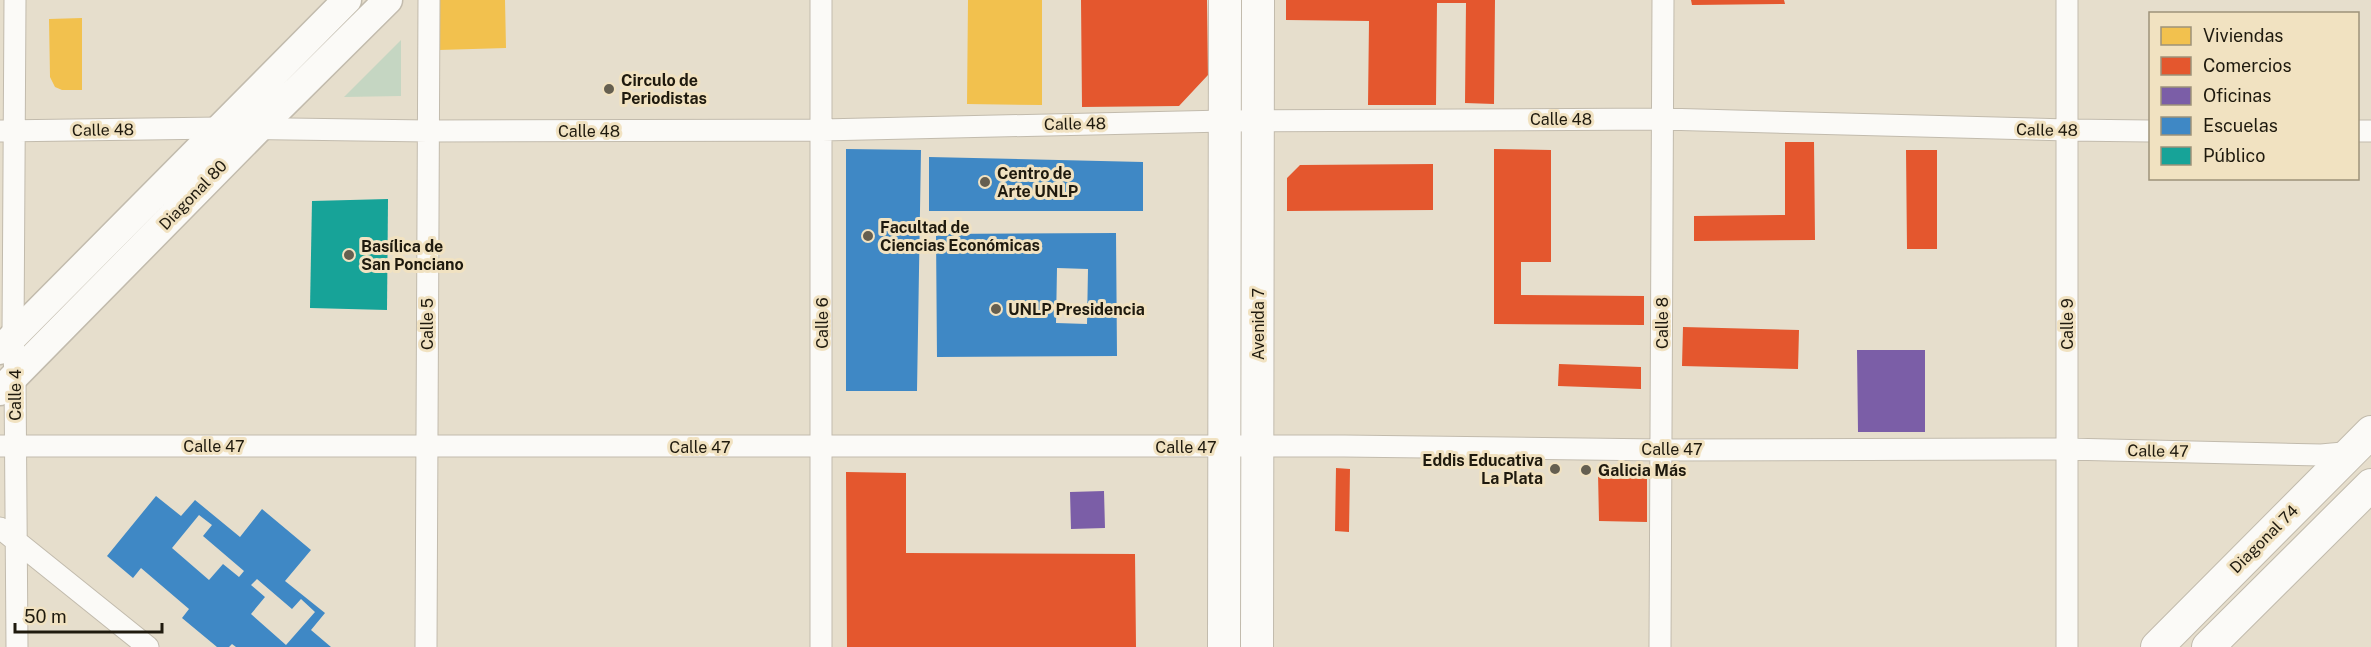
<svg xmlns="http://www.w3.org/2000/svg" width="2371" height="647" font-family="'Public Sans',sans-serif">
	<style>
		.green { fill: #c5d6c2 }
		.homes { fill: #f2c14e }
		.shops { fill: #e4572e }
		.offices { fill: #7b5ea7 }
		.schools { fill: #3f88c5; fill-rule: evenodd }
		.public { fill: #17a398 }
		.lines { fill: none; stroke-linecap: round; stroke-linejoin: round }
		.minor-casing { stroke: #c2bbad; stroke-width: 23 }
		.secondary-casing { stroke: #c2bbad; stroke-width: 31 }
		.primary-casing { stroke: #c2bbad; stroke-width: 34 }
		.minor { stroke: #fbfaf7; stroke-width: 21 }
		.secondary { stroke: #fbfaf7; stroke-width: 28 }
		.primary { stroke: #fbfaf7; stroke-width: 32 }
		.poi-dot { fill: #655f50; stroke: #f1e2c1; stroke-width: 2 }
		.labels { text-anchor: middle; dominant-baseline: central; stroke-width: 6; stroke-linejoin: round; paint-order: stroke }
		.poi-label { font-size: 16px; font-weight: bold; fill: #1f1a0e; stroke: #f1e2c1; text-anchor: start }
		.street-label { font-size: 16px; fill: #1f1a0e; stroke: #f1e2c1 }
	</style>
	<rect width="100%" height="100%" fill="#e6decc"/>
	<path class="green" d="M401 40V96L344 97Z"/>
	<path class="homes" d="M437 0H505L506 48 439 50Z
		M968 0H1042V105L967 104Z
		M82 18V90H62L55 87 50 77 49 19Z"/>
	<path class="shops" d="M1081 0H1207L1208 75 1179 106 1082 107Z
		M1286 0H1495L1494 104 1465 103 1466 3H1437L1436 105H1368L1369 21 1286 20Z
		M1691 0H1784L1785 4 1692 5Z
		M1785 142H1814L1815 240 1694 241V216L1785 215Z
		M1494 149 1551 150V262H1521V295L1644 296V325L1494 324Z
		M1906 150H1937V249H1907Z
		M1433 164V210L1287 211V178L1300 165Z
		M1683 327 1799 330 1798 369 1682 366Z
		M1559 364 1641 367V389L1558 386Z
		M1336 468 1350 469 1349 532 1335 531Z
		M846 472 906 473V553L1135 554 1136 647H847Z
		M1647 472V522L1599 521 1598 473Z"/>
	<path class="offices" d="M1857 350H1925V432H1858Z
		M1104 491 1105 528 1071 529 1070 492Z"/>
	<path class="schools" d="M846 149 921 150 917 391H846Z
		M929 157 1143 162V211H929Z
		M1116 233 1117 356 937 357 936 234ZM1057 268 1088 269 1087 324 1056 323Z
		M156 496 181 516 195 500 240 537 262 509 311 550 285 581 325 613 311 630 331 647H236L232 644 229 647H217L182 618 189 609 141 568 133 578 107 556ZM199 515 212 525 203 536 244 571 239 577 223 564 209 580 172 548ZM257 579 292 609 301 599 315 612 286 645 251 614 265 597 251 585Z"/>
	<path class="public" d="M388 199 387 310 310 308 312 201Z"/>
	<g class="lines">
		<g class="minor-casing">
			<path id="minor" d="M15 0 13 337 15 375 17 647
				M821 0V647
				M0 131 220 128 428 131 822 130 1225 121 1663 119 2067 130 2150 131
				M2358 131H2371
				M0 446H1344L1661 450 2067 449 2321 455 2354 452
				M0 528 148 647
				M426 647 429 0
				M1660 647 1663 0
				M2067 647V0"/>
		</g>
		<g class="secondary-casing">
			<path id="secondary" d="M0 350 347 0
				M0 391 258 129 388 0"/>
		</g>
		<g class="primary-casing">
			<path id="primary" d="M1224 647 1225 0
				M1257 647 1258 0
				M2157 647 2371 432
				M2208 647 2371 485"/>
		</g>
		<use href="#minor" class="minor"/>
		<use href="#secondary" class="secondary"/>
		<use href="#primary" class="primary"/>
	</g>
	<g class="poi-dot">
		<circle cx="609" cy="89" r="6"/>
		<circle cx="985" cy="182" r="6"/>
		<circle cx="868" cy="236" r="6"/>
		<circle cx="349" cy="255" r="6"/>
		<circle cx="996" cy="309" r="6"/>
		<circle cx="1555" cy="469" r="6"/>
		<circle cx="1586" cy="470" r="6"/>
	</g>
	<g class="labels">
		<g class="poi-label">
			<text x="621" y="80">Circulo de<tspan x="621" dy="18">Periodistas</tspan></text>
			<text x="997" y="173">Centro de<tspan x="997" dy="18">Arte UNLP</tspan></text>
			<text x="880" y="227">Facultad de<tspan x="880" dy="18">Ciencias Económicas</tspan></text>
			<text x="361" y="246">Basílica de<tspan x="361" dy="18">San Ponciano</tspan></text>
			<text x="1008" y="309">UNLP Presidencia</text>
			<text x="1543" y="460" text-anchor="end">Eddis Educativa<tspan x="1543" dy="18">La Plata</tspan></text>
			<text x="1598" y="470">Galicia Más</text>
		</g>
		<g class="street-label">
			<text x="1561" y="119">Calle 48</text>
			<text transform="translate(1075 124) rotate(-1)">Calle 48</text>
			<text transform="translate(103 130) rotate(-1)">Calle 48</text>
			<text transform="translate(2047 130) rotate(1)">Calle 48</text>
			<text x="589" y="131">Calle 48</text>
			<text transform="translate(193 195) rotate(-46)">Diagonal 80</text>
			<text transform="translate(822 323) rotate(-90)">Calle 6</text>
			<text transform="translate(1662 323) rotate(-90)">Calle 8</text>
			<text transform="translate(427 324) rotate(-90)">Calle 5</text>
			<text transform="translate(1258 324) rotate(-90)">Avenida 7</text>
			<text transform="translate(2067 324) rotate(-90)">Calle 9</text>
			<text transform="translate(15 395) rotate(-90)">Calle 4</text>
			<text x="214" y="446">Calle 47</text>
			<text x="700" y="447">Calle 47</text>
			<text x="1186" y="447">Calle 47</text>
			<text x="1672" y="449">Calle 47</text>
			<text transform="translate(2158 451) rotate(1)">Calle 47</text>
			<text transform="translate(2264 539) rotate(-45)">Diagonal 74</text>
		</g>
	</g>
	<rect x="2149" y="12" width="210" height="168" fill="#f1e2c1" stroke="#9d9279" stroke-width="1.5"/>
	<rect x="2161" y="27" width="30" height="18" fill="#f2c14e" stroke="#9d9279" stroke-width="1.5"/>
	<text x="2203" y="42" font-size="18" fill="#1f1a0e">Viviendas</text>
	<rect x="2161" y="57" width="30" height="18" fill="#e4572e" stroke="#9d9279" stroke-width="1.5"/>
	<text x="2203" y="72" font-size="18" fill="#1f1a0e">Comercios</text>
	<rect x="2161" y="87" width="30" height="18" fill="#7b5ea7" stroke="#9d9279" stroke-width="1.5"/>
	<text x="2203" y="102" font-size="18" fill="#1f1a0e">Oficinas</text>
	<rect x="2161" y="117" width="30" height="18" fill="#3f88c5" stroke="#9d9279" stroke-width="1.5"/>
	<text x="2203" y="132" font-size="18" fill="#1f1a0e">Escuelas</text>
	<rect x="2161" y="147" width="30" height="18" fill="#17a398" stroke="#9d9279" stroke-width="1.5"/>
	<text x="2203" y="162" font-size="18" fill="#1f1a0e">Público</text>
	<path d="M15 623v9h147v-9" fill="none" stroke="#1f1a0e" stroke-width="3"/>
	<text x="24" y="623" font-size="18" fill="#1f1a0e" stroke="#f1e2c1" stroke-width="4.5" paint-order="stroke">50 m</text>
</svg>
